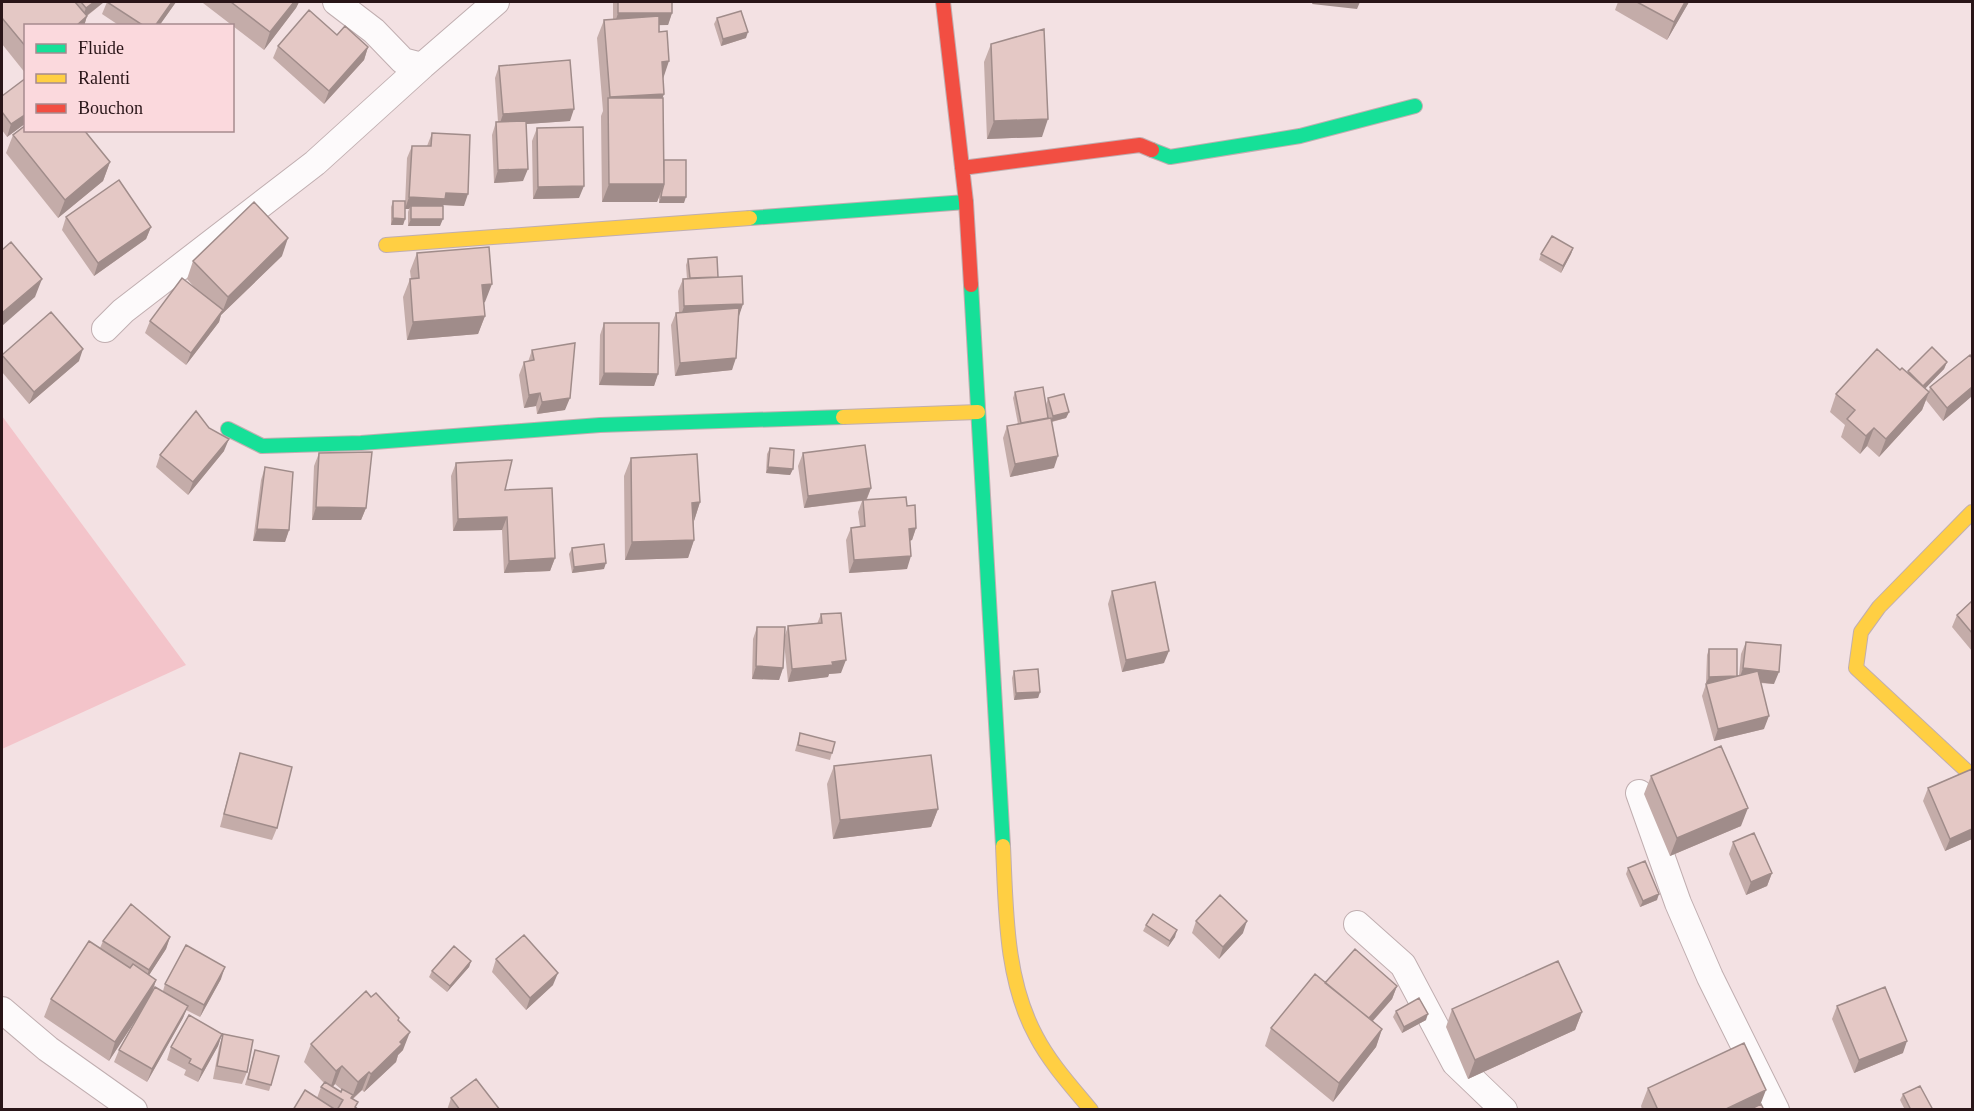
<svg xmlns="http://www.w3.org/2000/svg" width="1974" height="1111" font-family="Georgia,serif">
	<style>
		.green { fill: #f3c4ca }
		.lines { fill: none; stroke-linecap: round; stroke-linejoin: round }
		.street-casing { stroke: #c0aeb0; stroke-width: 28 }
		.fast-casing { stroke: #c0aeb0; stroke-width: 16 }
		.slow-casing { stroke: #c0aeb0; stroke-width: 16 }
		.jam-casing { stroke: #c0aeb0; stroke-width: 16 }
		.street { stroke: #fdfafb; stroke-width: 26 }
		.fast { stroke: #16e098; stroke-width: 14 }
		.slow { stroke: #ffcf43; stroke-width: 14 }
		.jam { stroke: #f24e42; stroke-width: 14 }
		.wall { fill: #c4aca9; fill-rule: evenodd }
		.shaded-wall { fill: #a08c8a }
		.building { fill: #e4c8c5; stroke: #a08c8a; stroke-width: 1.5 }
	</style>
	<rect width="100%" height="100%" fill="#f3e1e3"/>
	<path class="green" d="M2 416 186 665 2 749Z"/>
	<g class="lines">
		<g class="street-casing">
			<path id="street" d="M336 2 374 31 403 61 422 66 496 2
				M105 329 123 311 315 163 422 66
				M1639 793 1678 903 1710 977 1776 1110
				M1357 924 1403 965 1455 1063 1504 1110
				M2 1010 48 1049 134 1110"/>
		</g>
		<g class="fast-casing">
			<path id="fast" d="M1152 150 1170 157 1300 136 1415 106
				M750 218 966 202
				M971 285 1003 846
				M228 429 262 446 361 443 600 425 843 417"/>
		</g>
		<g class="slow-casing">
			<path id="slow" d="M386 245 750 218
				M843 417 978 412
				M1972 512 1879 607 1861 632 1856 668 1972 776
				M1003 846C1006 909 1005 979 1036 1036 1050 1063 1072 1087 1091 1110"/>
		</g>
		<g class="jam-casing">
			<path id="jam" d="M943 2 966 202 971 285
				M962 168 1140 145 1152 150"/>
		</g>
		<use href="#street" class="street"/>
		<use href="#fast" class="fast"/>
		<use href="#slow" class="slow"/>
		<use href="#jam" class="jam"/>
	</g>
	<path class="wall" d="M2 2H104L87 16 84 26H26V74L2 44Z
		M107 2H176L159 26H120L102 14Z
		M203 2H299L296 8 264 50 203 3Z
		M613 2H672V13L668 25H659L664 94 662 98 664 160 684 203H659V197L657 202H602L601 116 603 111 597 38 604 20 613 19Z
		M1618 2H1689L1667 40 1615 10Z
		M717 18 746 38 721 46 714 24Z
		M337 35 368 47 364 60 324 104 273 58 278 46Z
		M991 44 1042 137 987 139 984 62Z
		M499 66 570 121 526 124 523 181 494 183 492 135 496 122H498L495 78Z
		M26 78V123L7 137 2 130V96Z
		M537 128 579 198 533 199 532 141Z
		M432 133 464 206 443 205 440 226H408V212L409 209H405V219L403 225H391V207L393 201 405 205 407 158 412 146H427Z
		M13 135 110 162 103 181 58 218 6 153Z
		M66 217 151 227 146 239 94 276 62 230Z
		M1573 248 1571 254 1561 273 1539 260 1541 254Z
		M417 253 485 302 484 303 485 316 478 334 407 340 403 297 410 279H411L410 271Z
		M282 256 221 315 219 322 186 365 145 333 150 321 195 288 187 279 193 261Z
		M688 259 718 277 743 304 738 316 732 370 675 376 671 325 676 313 679 312 678 291 683 279H687L686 265Z
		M604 323 658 374 654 386 599 385 600 335Z
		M532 350 565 410 537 414 536 406 524 408 519 375 524 362H528Z
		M2 355 79 361 29 404 2 372Z
		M1972 358V396L1943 421 1926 400 1922 410 1879 457 1867 446 1860 454 1841 437 1845 425 1830 412 1836 394 1900 370 1908 373V371L1947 362 1944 369 1925 388 1929 391 1930 387Z
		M1015 392 1046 405 1048 398 1069 412 1066 418 1052 422 1054 468 1010 477 1003 438 1007 426 1018 424 1013 398Z
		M770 448 793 469 790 475 766 473 767 454Z
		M224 451 188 495 156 467 160 455Z
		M319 453 366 508 361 520H312L314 466Z
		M803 453 871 488 867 499 907 506 916 528 912 540 910 541 907 569 849 573 846 540 851 528 860 527 858 512 862 501 804 508 798 466Z
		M631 458 700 502 694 521V540L688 558 625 560 624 476Z
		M456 463 505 490 555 558 550 571 504 573 502 530 453 531 451 476Z
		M265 467 289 530 285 542 253 541 261 480Z
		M572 548 604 569 572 573 569 554Z
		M1112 591 1164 663 1122 672 1108 604Z
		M1972 601V651L1952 627 1957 615Z
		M821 614 841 673 829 674 828 677 788 682 784 642 783 668 779 680 752 679 753 639 757 627 784 638 788 626 817 624Z
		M1746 642 1774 684 1760 683 1764 729 1714 741 1702 696 1706 684 1711 683H1706L1707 655 1709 649 1737 676H1739L1741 654Z
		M1014 671 1040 692 1038 698 1014 700 1012 678Z
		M800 733 832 753 830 760 795 751Z
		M240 753 277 828 272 840 220 827 236 766Z
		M834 766 938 809 931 827 833 839 827 784Z
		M1972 769V839L1945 851 1923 801 1928 788Z
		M1651 776 1741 826 1670 856 1644 794Z
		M1733 842 1772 873 1767 886 1746 895 1729 854Z
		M1628 868 1657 900 1640 907 1626 874Z
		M1196 921 1243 933 1219 959 1192 933Z
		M1146 925 1175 937 1168 947 1143 931Z
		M170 937 166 949 149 975 156 980 152 994 163 991 165 984 221 979 200 1017 186 1010 183 1018 147 1082 114 1062 119 1050 142 1010 109 1061 44 1017 51 999 100 948 103 941Z
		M496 959 553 985 526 1010 492 972Z
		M471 961 469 967 447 992 429 977 432 971Z
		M1397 986 1392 999 1373 1021 1382 1029 1376 1047 1333 1102 1265 1046 1271 1028Z
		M371 997 399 1018 398 1021 403 1050 398 1055 396 1062 364 1092 362 1090 353 1099 356 1107 359 1110H293L317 1098 321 1087 324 1083 304 1062 311 1044ZM335 1084 342 1090 341 1092 333 1087Z
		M1837 1006 1903 1053 1854 1073 1832 1019Z
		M1452 1009 1582 1012 1575 1030 1468 1079 1446 1027Z
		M1396 1011 1426 1020 1402 1033 1393 1017Z
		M222 1034 218 1046 198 1082 184 1075 186 1070 167 1060 171 1047Z
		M223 1034 247 1072 242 1084 213 1079 219 1047Z
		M255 1050 271 1085 269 1091 245 1085Z
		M1648 1088 1761 1104 1763 1108 1767 1110H1642L1641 1106Z
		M1903 1094 1933 1110H1905L1900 1100Z
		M451 1098 500 1110H447Z"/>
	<path class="shaded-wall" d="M94 2H104L81 20 86 8Z
		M172 2H176L159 26H155Z
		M294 2H299L296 8 264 50 270 32Z
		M1313 2H1360L1357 9 1312 4Z
		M1685 2H1689L1667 40 1674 22Z
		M618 13H672L668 25 614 26Z
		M87 16 84 26H76Z
		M748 32 746 38 721 46 723 39Z
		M368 47 364 60 324 104 329 91Z
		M669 61 663 79 662 62Z
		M664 94 657 112 608 115 610 97Z
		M574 109 570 121 499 126 503 114Z
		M26 114V123L7 137 11 124Z
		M1048 119 1042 137 987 139 994 121Z
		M110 162 103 181 58 218 65 200Z
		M528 169 523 181 494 183 498 170Z
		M609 184H664L657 202H602Z
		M584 186 579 198 533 199 538 187Z
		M446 193 468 194 464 206 443 205 441 211 411 206 409 209H405L409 197Z
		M661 197H686L684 203H659Z
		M393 218 405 219 403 225H391Z
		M411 219H443L440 226H408Z
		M151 227 146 239 94 276 98 263Z
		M288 238 282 256 221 315 219 322 186 365 191 353 223 310 228 297Z
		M1573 248 1571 254 1561 273 1563 266Z
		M42 279 35 297 2 326V313Z
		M492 284 485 302 476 303 482 285Z
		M743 304 739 316 680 319 684 306Z
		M485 316 478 334 407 340 413 322Z
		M83 349 79 361 29 404 34 392Z
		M736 358 732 370 675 376 680 363Z
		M1947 362 1944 369 1921 393 1923 386Z
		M604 373 658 374 654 386 599 385Z
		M1972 387V396L1943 421 1947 408Z
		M1929 392 1922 410 1879 457 1886 439Z
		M540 393 536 406 524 408 529 395Z
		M570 398 565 410 537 414 542 402Z
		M1069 412 1066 418 1050 422 1053 416Z
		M1874 428 1867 446 1860 454 1866 436Z
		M229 439 224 451 188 495 193 482Z
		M1058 456 1054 468 1010 477 1015 464Z
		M768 467 793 469 790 475 766 473Z
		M871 488 866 500 804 508 808 496Z
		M700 502 694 521 692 503Z
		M316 507 366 508 361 520H312Z
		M507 517 502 530 453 531 458 519Z
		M916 528 912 540 905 541 909 529Z
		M257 529 289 530 285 542 253 541Z
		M694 540 688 558 625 560 632 542Z
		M911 556 907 569 849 573 854 560Z
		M555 558 550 571 504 573 509 561Z
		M606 563 604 569 572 573 574 567Z
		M1169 651 1164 663 1122 672 1126 660Z
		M846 660 841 673 829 674 828 677 788 682 792 669 832 662Z
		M756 666 783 668 779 680 752 679Z
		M1743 668 1779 672 1774 684 1739 680Z
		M1709 677H1736L1734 684 1706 683Z
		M1040 692 1038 698 1014 700 1016 693Z
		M1769 716 1764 729 1714 741 1718 729Z
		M1748 808 1741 826 1670 856 1677 838Z
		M938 809 931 827 833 839 840 820Z
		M1972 829V839L1945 851 1950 839Z
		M1772 873 1767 886 1746 895 1751 882Z
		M1659 894 1657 900 1640 907 1643 901Z
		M1247 921 1243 933 1219 959 1223 947Z
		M1177 930 1175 937 1168 947 1170 941Z
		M170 937 166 949 144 983 149 970Z
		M471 961 469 967 447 992 450 986Z
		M225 967 221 979 200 1017 204 1005Z
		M558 973 553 985 526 1010 530 998Z
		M156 980 150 998 109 1061 115 1042Z
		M1397 986 1392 999 1361 1034 1365 1022Z
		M188 1006 183 1018 147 1082 152 1069Z
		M1582 1012 1575 1030 1468 1079 1475 1060Z
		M1428 1014 1426 1020 1402 1033 1404 1027Z
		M1382 1029 1376 1047 1333 1102 1339 1083Z
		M410 1032 403 1050 398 1055 396 1062 364 1092 371 1074Z
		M222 1034 218 1046 198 1082 202 1070Z
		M1907 1041 1903 1053 1854 1073 1859 1060Z
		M342 1066 335 1084 330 1089 336 1071Z
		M369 1072 362 1090 351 1100 358 1082Z
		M1766 1090 1759 1108 1756 1110H1724Z"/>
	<path class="building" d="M2 2H75L87 16 76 26H26V47L2 18Z
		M81 2H94L86 8Z
		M107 2H172L155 26H144Z
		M231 2H294L270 32Z
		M618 2H672V13H618Z
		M1637 2H1685L1674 22Z
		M309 10 337 35 345 26 368 47 329 91 278 46Z
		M741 11 748 32 723 39 717 18Z
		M659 16V32L667 31 669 61 662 62 664 94 610 97 604 20Z
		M1044 29 1048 119 994 121 991 44Z
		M570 60 574 109 503 114 499 66Z
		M26 78V114L11 124 2 112V96Z
		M608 98H663L664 184H609Z
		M526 121 528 169 498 170 496 122Z
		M26 125V130H84L110 162 65 200 13 135Z
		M583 127 584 186 538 187 537 128Z
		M432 133 470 135 468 194 446 193 445 199 409 197 412 146H431Z
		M664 160H686V197H661L662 191 664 184Z
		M119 180 151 227 98 263 66 217Z
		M393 201H405V219L393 218Z
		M254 202 288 238 228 297 193 261Z
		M411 206H443V219H411Z
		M1552 236 1573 248 1563 266 1541 254Z
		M11 242 42 279 2 313V250Z
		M489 247 492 284 482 285 485 316 413 322 410 279 419 278 417 253Z
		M717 257 718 277 690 278 688 259Z
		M742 276 743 304 684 306 683 279Z
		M182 278 223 310 191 353 150 321Z
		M739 308 736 358 680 363 676 313Z
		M51 312 83 349 34 392 2 355Z
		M604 323H659L658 374 604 373Z
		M575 343 570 398 542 402 540 393 529 395 524 362 534 360 532 350Z
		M1932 347 1947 362 1923 386 1908 371Z
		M1877 349 1900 370 1902 368 1929 392 1886 439 1874 428 1866 436 1847 419 1855 410 1836 394Z
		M1970 355 1972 358V387L1947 408 1930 387Z
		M1043 387 1048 418 1021 423 1015 392Z
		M1064 394 1069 412 1053 416 1048 398Z
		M196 411 209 428 229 439 193 482 160 455Z
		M1051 418 1058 456 1015 464 1007 426Z
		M865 445 871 488 808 496 803 453Z
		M770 448 794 450 793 469 768 467Z
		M372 452 366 508 316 507 319 453Z
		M697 454 700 502 692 503 694 540 632 542 631 458Z
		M512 460 505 490 552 488 555 558 509 561 507 517 458 519 456 463Z
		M265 467 293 472 289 530 257 529Z
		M906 497 907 506 915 505 916 528 909 529 911 556 854 560 851 528 865 526 863 500Z
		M604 544 606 563 574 567 572 548Z
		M1155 582 1169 651 1126 660 1112 591Z
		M1972 601V633L1957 615Z
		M841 613 846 660 832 662 833 665 792 669 788 626 822 623 821 614Z
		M757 627H785L783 668 756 666Z
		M1746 642 1781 645 1779 672 1743 668Z
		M1709 649H1737V676L1709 677Z
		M1038 669 1040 692 1016 693 1014 671Z
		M1758 671 1769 716 1718 729 1706 684Z
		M800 733 835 742 832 753 798 745Z
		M1721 746 1748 808 1677 838 1651 776Z
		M240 753 292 767 277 828 224 814Z
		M931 755 938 809 840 820 834 766Z
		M1972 769V829L1950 839 1928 788Z
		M1754 833 1772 873 1751 882 1733 842Z
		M1645 861 1659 894 1643 901 1628 868Z
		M1220 895 1247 921 1223 947 1196 921Z
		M131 904 170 937 149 970 103 941Z
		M1153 914 1177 930 1170 941 1146 925Z
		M524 935 558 973 530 998 496 959Z
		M89 941 130 968 133 964 156 980 115 1042 51 999Z
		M186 945 225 967 204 1005 165 984Z
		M454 946 471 961 450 986 432 971Z
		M1355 949 1397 986 1369 1018 1325 983Z
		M1558 961 1582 1012 1475 1060 1452 1009Z
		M1315 974 1382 1029 1339 1083 1271 1028Z
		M155 987 188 1006 152 1069 119 1050Z
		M1885 987 1907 1041 1859 1060 1837 1006Z
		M366 991 371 997 376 993 399 1018 398 1020 410 1032 400 1042 402 1044 371 1074 369 1072 358 1082 342 1066 336 1071 311 1044Z
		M1419 998 1428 1014 1404 1027 1396 1011Z
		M189 1015 222 1034 202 1070 189 1063 191 1059 171 1047Z
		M223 1034 253 1040 247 1072 217 1066Z
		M1744 1043 1766 1090 1724 1110H1658L1648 1088Z
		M255 1050 279 1056 271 1085 248 1079Z
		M476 1079 500 1110H460L451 1098Z
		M325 1082 341 1092 342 1089 353 1095 351 1098 358 1102 355 1107 359 1110H337L343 1100 321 1087Z
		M1920 1086 1933 1110H1911L1903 1094Z
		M305 1090 336 1110H293Z
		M1761 1104 1763 1108 1760 1110H1749Z"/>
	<rect width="1974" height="1111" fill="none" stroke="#291518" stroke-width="6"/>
	<rect x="24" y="24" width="210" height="108" fill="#fbd9dd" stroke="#a78b8e" stroke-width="1.5"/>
	<rect x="36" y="44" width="30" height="9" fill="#16e098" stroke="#a78b8e" stroke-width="1.5"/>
	<text x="78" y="54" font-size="18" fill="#291518">Fluide</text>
	<rect x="36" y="74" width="30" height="9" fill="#ffcf43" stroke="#a78b8e" stroke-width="1.5"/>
	<text x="78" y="84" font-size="18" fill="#291518">Ralenti</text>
	<rect x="36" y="104" width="30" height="9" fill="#f24e42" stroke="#a78b8e" stroke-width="1.5"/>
	<text x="78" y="114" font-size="18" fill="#291518">Bouchon</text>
</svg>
